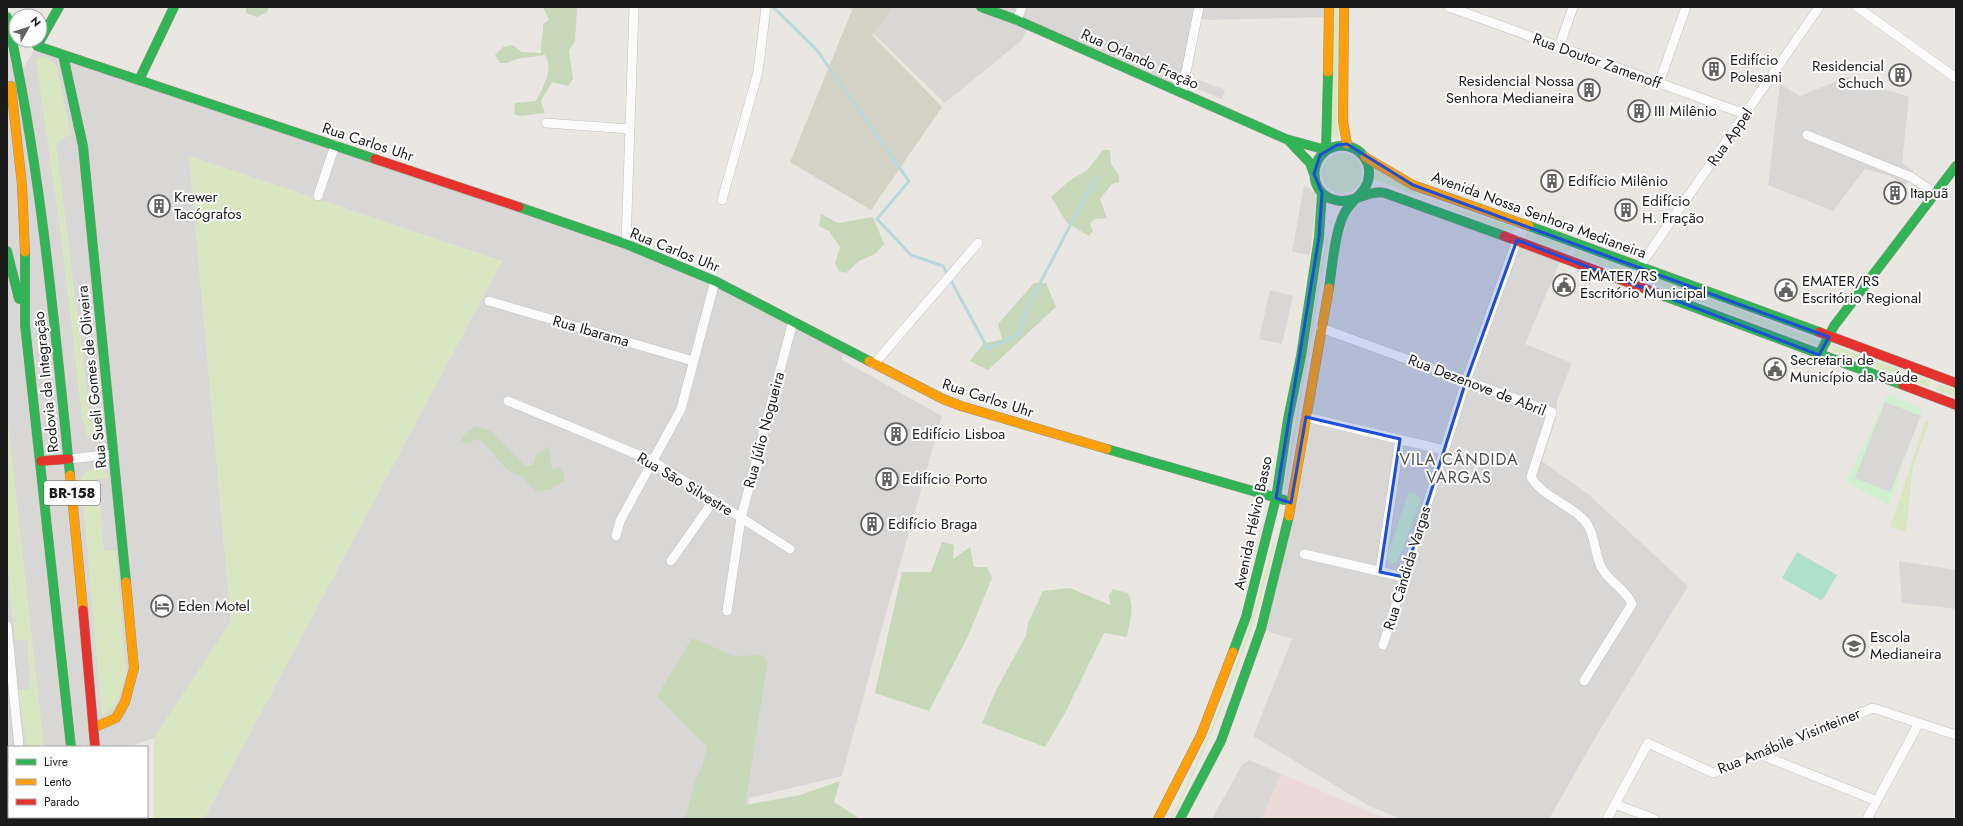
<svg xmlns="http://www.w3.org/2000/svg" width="1963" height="826" font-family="Jost,sans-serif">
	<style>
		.residential { fill: #d9d7d5 }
		.commercial { fill: #ecdad9 }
		.construction { fill: #d3d2c5 }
		.grass { fill: #d8e7c1 }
		.forest { fill: #c6d8b8 }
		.park { fill: #d1f0ce }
		.pitch { fill: #afe1c8 }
		.parking { fill: #d8d7d5 }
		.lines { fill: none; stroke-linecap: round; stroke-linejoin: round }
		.stream { stroke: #b7d8dd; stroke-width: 3 }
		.street-casing { stroke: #c2c1bf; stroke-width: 10 }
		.fast-casing { stroke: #93927c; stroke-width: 10 }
		.slow-casing { stroke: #93927c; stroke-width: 10 }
		.jam-casing { stroke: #93927c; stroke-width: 10 }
		.street { stroke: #fcfbfb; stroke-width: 9 }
		.fast { stroke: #30b455; stroke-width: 9 }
		.slow { stroke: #ff9f0a; stroke-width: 9 }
		.jam { stroke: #e5322d; stroke-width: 9 }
		.marked { fill: #1d4ed8; fill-opacity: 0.2; stroke: #1d4ed8; stroke-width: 3; stroke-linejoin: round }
		.labels { text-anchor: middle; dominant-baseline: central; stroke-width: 4; stroke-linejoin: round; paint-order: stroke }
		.shield { fill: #fff; stroke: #5f5f5f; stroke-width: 1 }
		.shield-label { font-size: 14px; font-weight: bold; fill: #1b1b1b }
		.street-label { font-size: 15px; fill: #1b1b1b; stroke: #fff }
		.poi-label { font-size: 15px; fill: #1b1b1b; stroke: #fff; text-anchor: start }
		.neighbourhood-label { font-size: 16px; letter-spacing: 1px; fill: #4e4e4e; stroke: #fff }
	</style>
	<rect width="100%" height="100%" fill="#eae7e3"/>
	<path class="residential" d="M849 7H1329V17L1208 20 1197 17 1182 92 1029 26 1022 40 945 103 859 20Z
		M7 46 16 79 37 46 626 244 844 348 842 360 942 416 883 624 842 776 749 798 747 819H204L502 261 189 156 231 622 154 738 129 747H9V817H101V819H7Z
		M1847 77 1909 97 1902 163 1914 171 1906 185 1889 176 1865 169 1833 211 1768 185 1780 84 1800 96Z
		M1375 192 1562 257 1525 344 1572 363 1557 401 1556 418 1542 461 1588 494 1688 586 1598 733 1549 819H1401L1369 806 1253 736 1292 639 1261 629 1343 215Z
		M1899 561 1956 570V609L1902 603Z"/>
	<path class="commercial" d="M1249 760 1387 819H1212L1242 765Z"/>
	<path class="construction" d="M853 8H892L872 35 942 107 871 210 790 162Z"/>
	<path class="grass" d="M1334 7H1338L1337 122 1339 138 1329 137Z
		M40 56 49 58 57 67 70 134 56 144 91 422H102L103 432 94 436 87 435 82 419 62 243 36 60Z
		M1322 173a20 20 0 1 1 40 0a20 20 0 1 1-40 0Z
		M189 156 502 261 204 819H154V738L231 622Z
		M1375 167 1424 197 1459 210 1515 227V229L1512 232 1493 226 1374 179Z
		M1527 232 1571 247 1568 254 1525 237Z
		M1326 239H1328L1286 489H1284Z
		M1575 249 1626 268 1627 270 1621 272 1573 255Z
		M1648 274 1818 340 1821 341 1819 346 1759 325 1644 280Z
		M1836 346 1931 381 1928 387 1832 351V347Z
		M1938 384 1956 390V397L1936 390Z
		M7 413 44 747H27L18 690 29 689 28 641 15 639 7 559Z
		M1925 421 1929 422 1913 467 1906 532 1890 527Z
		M96 468 106 471 109 478 97 479 104 551 116 550 126 671 122 691 113 708 102 716 81 478 86 472Z
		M1273 542H1275C1254 640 1215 728 1173 819H1171C1199 757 1228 695 1248 630 1258 601 1265 571 1273 542Z"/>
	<path class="forest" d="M246 7H269L267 12 257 17 246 13Z
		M543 7H573L577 9 575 41 569 50 573 79 568 86 552 82 541 101 545 113 520 116 514 114 515 103 536 101C543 87 554 70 545 55L517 59 507 63H500L495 55 503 47 513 45 522 52 541 53C540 42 544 34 543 24L549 20Z
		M1103 150H1110L1111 164 1119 175V182L1112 184 1100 199 1107 218 1094 219 1090 224 1093 231 1089 236 1067 223 1051 197 1069 181 1087 170Z
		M821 214 838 223 873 217 884 244 875 254 859 261 846 273 839 271 835 263 840 247 829 231 819 226Z
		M1034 283H1046L1056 307 988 370 970 361 983 344 1002 339 998 324Z
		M476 426 491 431 525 466 533 465 536 455 549 447 552 470 559 467 564 473V481L551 489 536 492 521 476 507 470 483 442 476 439 469 444 461 442 463 435Z
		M942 542 954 545 953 559 970 547 974 567H987L992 578 968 636 929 711 875 693 902 572H931Z
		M1070 588 1110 605 1109 595 1113 589 1128 593C1135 610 1130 619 1127 637L1104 633 1065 713 1045 747 982 723 997 688 1026 636 1028 623 1043 591Z
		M692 638 735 656 762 655 768 661 745 805 800 795 840 781 834 802 860 819H683L686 816 696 778 702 766 707 747 657 696Z"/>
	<path class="park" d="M1888 394 1922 409 1889 505 1846 482Z
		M1408 493 1416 494 1421 499 1397 563 1391 564 1386 559Z"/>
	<path class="pitch" d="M1797 552 1837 575 1822 601 1782 578Z"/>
	<path class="parking" d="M1197 79 1225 90 1222 99 1195 88Z
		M1304 185 1317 194 1310 255 1292 252Z
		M1270 290 1293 296 1282 344 1259 339Z
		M1885 402 1921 416 1890 492 1855 478Z
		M16 641 26 642 27 687 17 688Z
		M1249 760 1281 774 1261 819H1212L1242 765Z"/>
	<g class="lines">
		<path class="stream" d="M773 7 816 49 909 181 877 219 911 255 943 266 988 349 1019 334 1025 312 1095 178"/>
		<g class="street-casing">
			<path id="street" d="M1449 7 1745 114
				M1857 7 1956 78
				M1017 20 1022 7
				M1559 47 1573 7
				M1659 83 1686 7
				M1182 92 1199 7
				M546 123 630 129
				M1807 135 1911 177 1935 193
				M318 196 335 145
				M722 200 758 72 766 7
				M626 244 634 7
				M1631 283 1640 266 1819 7
				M489 301 693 361
				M1321 328 1552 412 1531 477C1544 498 1566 502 1583 519 1595 531 1594 551 1601 567 1609 582 1626 589 1632 604L1584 681
				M874 364 978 243
				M508 401 653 461 790 549
				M1306 417 1444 450
				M69 459 113 454
				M616 536 620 521 681 409 715 281
				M1304 554 1404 577
				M671 561 714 500
				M1380 572 1400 439
				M727 611 741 518 793 321
				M7 626 19 747
				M1383 645 1466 381 1517 240
				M1759 754 1877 801
				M1615 804 1654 819
				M27 817V819
				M1607 819 1648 743 1713 773 1873 708 1956 735
				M1867 819 1919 723"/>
		</g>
		<g class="fast-casing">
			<path id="fast" d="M59 7 37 46 375 159
				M981 7 1017 20 1286 139 1326 150 1328 72
				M7 17C41 168 54 321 70 475
				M63 55 83 146 126 582
				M139 80 174 7
				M1289 141 1310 163 1314 174
				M519 207 626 244 715 281 869 361
				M1529 226 1819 332
				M7 251 19 299
				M25 252V325L71 747
				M1329 288C1332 268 1335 231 1344 214 1351 199 1369 192 1369 174 1369 170 1369 165 1367 162 1363 153 1357 148 1347 146 1311 141 1302 192 1335 200 1352 205 1368 189 1385 193L1504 236
				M1664 296 1903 385
				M1819 355 1834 326 1956 166
				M1107 449 1284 500
				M1233 652 1246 617 1276 498 1288 419 1301 356 1319 237 1322 193
				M78 817 79 819
				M101 817V819
				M1180 819 1221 741 1261 629 1289 516"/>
		</g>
		<g class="slow-casing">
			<path id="slow" d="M1344 7 1343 121 1347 144
				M1328 72 1329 7
				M11 86 22 185 25 252
				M1365 157 1413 185 1529 226
				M869 361 943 399 961 406 1107 449
				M70 475 83 610
				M1289 516 1329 288
				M93 728 116 718 125 702 134 668 126 582
				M1158 819 1201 735 1233 652"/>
		</g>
		<g class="jam-casing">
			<path id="jam" d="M375 159 519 207
				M1504 236 1664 296
				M1819 332 1956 383
				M1903 385 1956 405
				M41 461 69 459
				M83 610 95 747"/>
		</g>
		<use href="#street" class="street"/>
		<use href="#fast" class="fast"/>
		<use href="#slow" class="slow"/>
		<use href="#jam" class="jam"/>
	</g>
	<path class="marked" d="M1347 144 1413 185 1829 337 1819 355 1517 240 1466 381 1404 577 1380 572 1400 439 1306 417 1291 503 1276 498 1319 237 1322 193 1314 174 1320 155 1337 145Z"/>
	<defs>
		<g id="building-ring" transform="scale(1.15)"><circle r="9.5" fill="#fff" stroke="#636261" stroke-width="1.5"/><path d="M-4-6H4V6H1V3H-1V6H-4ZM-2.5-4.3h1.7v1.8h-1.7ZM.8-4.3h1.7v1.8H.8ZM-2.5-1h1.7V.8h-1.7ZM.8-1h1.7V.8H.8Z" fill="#636261"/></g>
		<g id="civic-ring" transform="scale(1.15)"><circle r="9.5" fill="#fff" stroke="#636261" stroke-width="1.5"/><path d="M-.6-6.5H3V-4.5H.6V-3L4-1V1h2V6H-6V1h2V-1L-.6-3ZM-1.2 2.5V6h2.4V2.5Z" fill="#636261"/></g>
		<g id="hotel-ring" transform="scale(1.15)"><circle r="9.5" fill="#fff" stroke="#636261" stroke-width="1.5"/><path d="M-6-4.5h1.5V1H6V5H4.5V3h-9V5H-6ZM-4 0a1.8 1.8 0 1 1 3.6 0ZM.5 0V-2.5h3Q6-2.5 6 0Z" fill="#636261"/></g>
		<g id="school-ring" transform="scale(1.15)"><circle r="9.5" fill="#fff" stroke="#636261" stroke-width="1.5"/><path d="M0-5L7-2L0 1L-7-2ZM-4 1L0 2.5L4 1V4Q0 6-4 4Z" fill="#636261"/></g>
	</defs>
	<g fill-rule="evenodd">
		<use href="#building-ring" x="1714" y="69"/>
		<use href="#building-ring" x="1900" y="75"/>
		<use href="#building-ring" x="1589" y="90"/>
		<use href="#building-ring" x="1639" y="111"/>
		<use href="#building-ring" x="1552" y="181"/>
		<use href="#building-ring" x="1895" y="193"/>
		<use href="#building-ring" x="159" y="206"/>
		<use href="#building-ring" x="1626" y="210"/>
		<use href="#civic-ring" x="1564" y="285"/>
		<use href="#civic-ring" x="1786" y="290"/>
		<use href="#civic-ring" x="1775" y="369"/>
		<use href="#building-ring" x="896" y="434"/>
		<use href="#building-ring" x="887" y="479"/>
		<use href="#building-ring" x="872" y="524"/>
		<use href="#hotel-ring" x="162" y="606"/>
		<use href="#school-ring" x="1854" y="646"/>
	</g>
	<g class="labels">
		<rect class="shield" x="44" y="481" width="56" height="24" rx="3"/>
		<g class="shield-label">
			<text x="72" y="493">BR-158</text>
		</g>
		<g class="street-label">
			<text transform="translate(1140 59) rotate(24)">Rua Orlando Fração</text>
			<text transform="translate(1597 61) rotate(20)">Rua Doutor Zamenoff</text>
			<text transform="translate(1730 137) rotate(-55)">Rua Appel</text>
			<text transform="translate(368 142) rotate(18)">Rua Carlos Uhr</text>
			<text transform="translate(1539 215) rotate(20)">Avenida Nossa Senhora Medianeira</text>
			<text transform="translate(675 250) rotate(22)">Rua Carlos Uhr</text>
			<text transform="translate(591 331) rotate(16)">Rua Ibarama</text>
			<text transform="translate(92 377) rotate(-96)">Rua Sueli Gomes de Oliveira</text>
			<text transform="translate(46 382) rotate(-96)">Rodovia da Integração</text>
			<text transform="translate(1477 385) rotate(21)">Rua Dezenove de Abril</text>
			<text transform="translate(988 398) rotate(18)">Rua Carlos Uhr</text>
			<text transform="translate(764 430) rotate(-75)">Rua Júlio Nogueira</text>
			<text transform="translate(685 484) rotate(31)">Rua São Silvestre</text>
			<text transform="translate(1253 523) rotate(-78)">Avenida Hélvio Basso</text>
			<text transform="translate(1407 568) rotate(-73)">Rua Cândida Vargas</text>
			<text transform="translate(1789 741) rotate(-22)">Rua Amábile Visinteiner</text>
		</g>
		<g class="poi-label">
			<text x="1730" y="60">Edifício<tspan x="1730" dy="17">Polesani</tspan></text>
			<text x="1884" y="66" text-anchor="end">Residencial<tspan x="1884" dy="17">Schuch</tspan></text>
			<text x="1574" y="81" text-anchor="end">Residencial Nossa<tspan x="1574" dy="17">Senhora Medianeira</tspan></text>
			<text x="1654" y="111">III Milênio</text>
			<text x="1568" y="181">Edifício Milênio</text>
			<text x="1910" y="193">Itapuã</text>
			<text x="174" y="197">Krewer<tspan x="174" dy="17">Tacógrafos</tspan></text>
			<text x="1642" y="201">Edifício<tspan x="1642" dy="17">H. Fração</tspan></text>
			<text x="1580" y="276">EMATER/RS<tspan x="1580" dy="17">Escritório Municipal</tspan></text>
			<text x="1802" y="281">EMATER/RS<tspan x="1802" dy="17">Escritório Regional</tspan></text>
			<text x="1790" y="360">Secretaria de<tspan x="1790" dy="17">Município da Saúde</tspan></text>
			<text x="912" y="434">Edifício Lisboa</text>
			<text x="902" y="479">Edifício Porto</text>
			<text x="888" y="524">Edifício Braga</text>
			<text x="178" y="606">Eden Motel</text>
			<text x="1870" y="637">Escola<tspan x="1870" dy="17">Medianeira</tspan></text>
		</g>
		<g class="neighbourhood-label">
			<text x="1459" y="459">VILA CÂNDIDA<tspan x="1459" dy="18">VARGAS</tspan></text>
		</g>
	</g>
	<rect width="1963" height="826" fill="none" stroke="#1b1b1b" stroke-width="16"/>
	<rect x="8" y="746" width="140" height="72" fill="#ffffff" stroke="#a4a4a4"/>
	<rect x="16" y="759" width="20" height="6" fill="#30b455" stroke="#a4a4a4"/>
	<text x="44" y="766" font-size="12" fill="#1b1b1b">Livre</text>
	<rect x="16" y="779" width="20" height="6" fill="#ff9f0a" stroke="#a4a4a4"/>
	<text x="44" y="786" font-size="12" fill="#1b1b1b">Lento</text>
	<rect x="16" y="799" width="20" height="6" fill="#e5322d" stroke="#a4a4a4"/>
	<text x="44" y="806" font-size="12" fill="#1b1b1b">Parado</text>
	<g transform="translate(28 28) rotate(51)"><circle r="19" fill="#ffffff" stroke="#a4a4a4"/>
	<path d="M0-3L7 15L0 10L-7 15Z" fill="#636261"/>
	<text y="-6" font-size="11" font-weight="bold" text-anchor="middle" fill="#1b1b1b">N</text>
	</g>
</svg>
